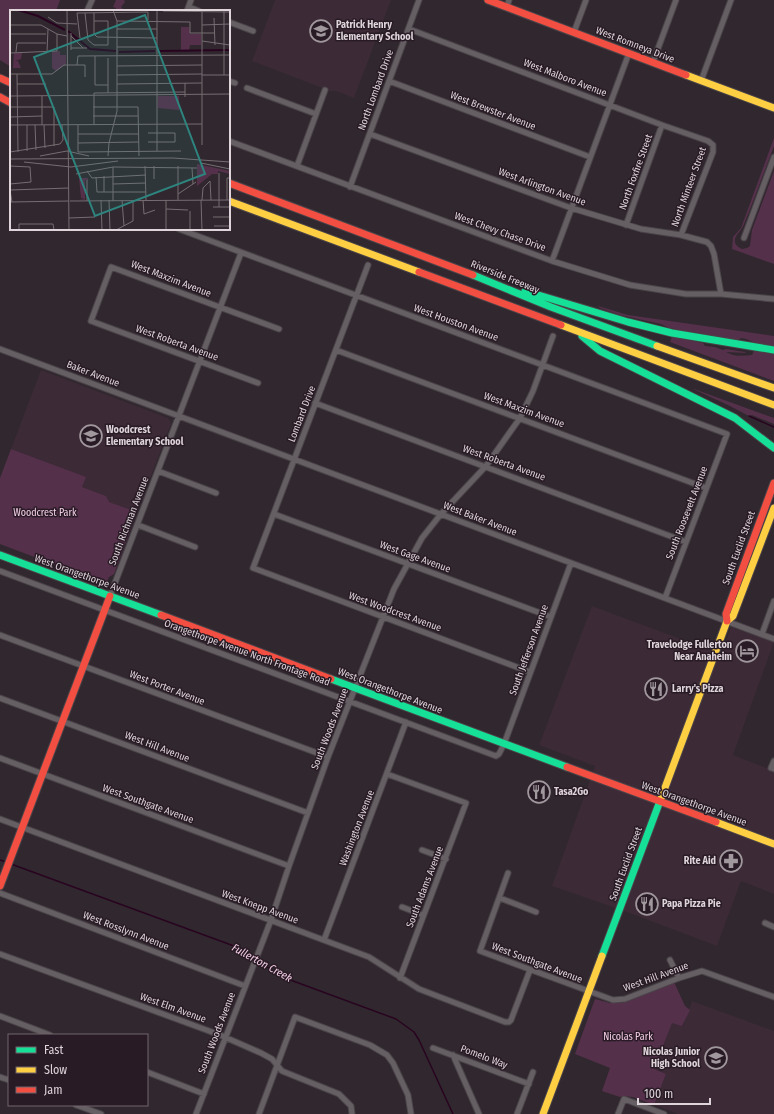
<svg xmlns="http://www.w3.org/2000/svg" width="774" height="1114" font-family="'Fira Sans Condensed',sans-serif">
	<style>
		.built { fill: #3c2a36 }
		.green { fill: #55304b }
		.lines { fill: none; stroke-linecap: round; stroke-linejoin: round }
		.stream { stroke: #290420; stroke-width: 1.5 }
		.street-casing { stroke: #4b4449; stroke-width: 7 }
		.fast-casing { stroke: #4b4449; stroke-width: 9 }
		.slow-casing { stroke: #4b4449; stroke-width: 9 }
		.jam-casing { stroke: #4b4449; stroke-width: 9 }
		.street { stroke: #655f63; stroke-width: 5 }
		.fast { stroke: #16e098; stroke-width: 7 }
		.slow { stroke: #ffcf43; stroke-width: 7 }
		.jam { stroke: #f24e42; stroke-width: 7 }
		.labels { text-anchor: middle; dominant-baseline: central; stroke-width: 3; stroke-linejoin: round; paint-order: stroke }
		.poi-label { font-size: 10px; font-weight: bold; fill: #ded4da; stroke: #291b25; text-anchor: start }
		.street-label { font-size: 10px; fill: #ded4da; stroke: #291b25 }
		.park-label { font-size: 10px; fill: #f5cfe8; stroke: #291b25 }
		.water-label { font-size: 11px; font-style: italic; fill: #f6d0e9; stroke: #291b25 }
		.inset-river { fill: none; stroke: #290420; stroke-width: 2 }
		.inset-road { fill: none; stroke: #766d73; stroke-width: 1 }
		.view { fill: #2e847e; fill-opacity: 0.15; stroke: #2e847e; stroke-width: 2 }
		.inset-edge { fill: none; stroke: #ded4da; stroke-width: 2 }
	</style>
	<rect width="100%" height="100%" fill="#30282e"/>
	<path class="built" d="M275 0H391L354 98 336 91H330L252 61Z
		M41 370 168 418 170 421 171 424 137 512 108 502 106 496 82 487 85 477 11 449Z
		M592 606 721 654 731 627 774 642 733 755 774 771V894L741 881 717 946 627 912 552 886 595 766 539 745Z
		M692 1001 774 1031V1114H678L654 1105 666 1074 654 1069 672 1022 683 1026Z"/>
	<path class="green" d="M0 0H60L56 11H11V67L0 60Z
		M116 0H124L125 2 121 7 123 9 121 11H115L116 8 113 7Z
		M774 138V146C764 172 755 198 744 224 742 230 735 235 735 240 734 244 738 247 742 249L747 248 750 246 752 230 774 171V264L732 249 733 237 741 228Z
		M598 306 628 315 774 336V346C767 345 760 345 753 342 747 340 744 336 737 340L669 328 661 324 620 315 600 308Z
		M672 337 703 343 705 346 715 347 723 350 726 349 745 352 746 353 726 352C734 357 743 356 752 355L754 351 774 354V381L670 342Z
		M693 389H694L774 418V424L752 415 749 416 728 405Z
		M11 449 86 477 82 487 106 496 109 502 137 512 114 574 109 577 106 584 0 544V478Z
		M674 982 685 1006 690 1010 682 1026 672 1023 654 1069 666 1074 654 1105 633 1097 623 1096 620 1097 602 1091 610 1068 575 1054 595 999 610 1003 626 1002Z"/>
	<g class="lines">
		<path class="stream" d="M749 416 774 427
			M0 860 6 862
			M11 864 234 946C252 956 267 968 285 978L396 1019 414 1032 419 1040 453 1114"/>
		<g class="street-casing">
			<path id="street" d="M189 7 199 11
				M507 7 509 0
				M87 11 92 0
				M187 11 191 0
				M229 22 253 31
				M409 29 662 125 708 141 713 145V152L681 235
				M574 32 586 0
				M653 62 676 0
				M229 81 235 83
				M389 81 590 157
				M701 81 731 0
				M247 88 316 114
				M370 134 571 208 641 229 681 235 707 242 711 246 714 254 721 294
				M229 141 552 261 630 285 686 294H721L774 299
				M297 166 325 90
				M350 187 419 0
				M626 225 662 125
				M179 229 727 434 665 598
				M744 238 774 157
				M552 261 629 53
				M368 265 253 568 530 672
				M0 349 774 639
				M336 350 706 488
				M258 383 91 321 111 267 279 329
				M315 403 686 542
				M158 471 216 493
				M274 514 551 617
				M138 525 195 547
				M0 571 496 756 499 754 504 744 571 563
				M110 596 241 253
				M762 634 774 601
				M0 635 328 757
				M0 698 308 813
				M0 758 289 866
				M774 761 771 768 774 769
				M387 774 466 803 400 978
				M0 819 369 957 419 989 505 1022H509L511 1020 530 970
				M422 850 446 859
				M508 873 480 951 613 1000 625 999 679 978 702 971 774 997
				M0 893 245 986
				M500 898 536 912
				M402 907 423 915
				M765 923 774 927
				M324 940 406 722
				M0 954 220 1035 261 1053 272 1059 282 1071 339 1094 351 1106 352 1114
				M670 960 679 978
				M0 1016 50 1035
				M433 1048 529 1084
				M453 1055 479 1114
				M147 1072 204 1094
				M0 1077 9 1080
				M76 1105 101 1114
				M196 1114 271 920 289 866 328 757 394 589 422 538 441 514 486 466 520 418 533 391 553 336
				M259 1114 295 1017 370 1045 387 1055 393 1063 408 1095 411 1114
				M517 1114 533 1072
				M618 1114 624 1099 664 1114"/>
		</g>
		<g class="fast-casing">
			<path id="fast" d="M473 275 551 307 657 346
				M525 291 628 322 672 333 774 350
				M582 336 600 351 735 418 774 448
				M0 555 161 615
				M331 679 567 767
				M602 956 660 801"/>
		</g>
		<g class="slow-casing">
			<path id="slow" d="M686 75 774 108
				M229 201 419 272
				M561 325 774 405
				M657 346 774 388
				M660 801 727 621 733 616 774 508
				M716 822 774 844
				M543 1114 602 956"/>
		</g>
		<g class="jam-casing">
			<path id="jam" d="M488 0 686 75
				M0 78 11 83
				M0 97 11 103
				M229 183 473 275
				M419 272 561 325
				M161 615 331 679
				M727 621 726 614 774 483
				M567 767 716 822
				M0 886 110 596"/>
		</g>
		<use href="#street" class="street"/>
		<use href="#fast" class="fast"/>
		<use href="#slow" class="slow"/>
		<use href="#jam" class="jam"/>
	</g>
	<defs>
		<g id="school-ring" transform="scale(1.15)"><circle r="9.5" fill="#291b25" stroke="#a1989e" stroke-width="1.5"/><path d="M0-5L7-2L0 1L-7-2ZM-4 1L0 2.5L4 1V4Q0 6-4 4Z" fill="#a1989e"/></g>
		<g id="hotel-ring" transform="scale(1.15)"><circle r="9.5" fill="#291b25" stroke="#a1989e" stroke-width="1.5"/><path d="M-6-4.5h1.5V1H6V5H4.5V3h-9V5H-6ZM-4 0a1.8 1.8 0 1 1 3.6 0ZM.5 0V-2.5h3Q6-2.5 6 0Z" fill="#a1989e"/></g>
		<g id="restaurant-ring" transform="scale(1.15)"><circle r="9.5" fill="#291b25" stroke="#a1989e" stroke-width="1.5"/><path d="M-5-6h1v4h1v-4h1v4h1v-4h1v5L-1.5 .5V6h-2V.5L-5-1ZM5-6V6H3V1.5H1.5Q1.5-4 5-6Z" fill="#a1989e"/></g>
		<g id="pharmacy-ring" transform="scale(1.15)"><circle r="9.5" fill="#291b25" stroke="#a1989e" stroke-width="1.5"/><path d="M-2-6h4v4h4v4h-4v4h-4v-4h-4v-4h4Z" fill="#a1989e"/></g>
	</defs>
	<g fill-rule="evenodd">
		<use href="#school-ring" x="321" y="31"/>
		<use href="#school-ring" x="91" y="436"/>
		<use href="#hotel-ring" x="747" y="651"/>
		<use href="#restaurant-ring" x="656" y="689"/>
		<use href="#restaurant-ring" x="539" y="792"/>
		<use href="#pharmacy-ring" x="731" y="861"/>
		<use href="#restaurant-ring" x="647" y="904"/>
		<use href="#school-ring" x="716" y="1058"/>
	</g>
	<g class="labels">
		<g class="poi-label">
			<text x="336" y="25">Patrick Henry<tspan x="336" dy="12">Elementary School</tspan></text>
			<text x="106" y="430">Woodcrest<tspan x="106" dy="12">Elementary School</tspan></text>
			<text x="732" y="645" text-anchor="end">Travelodge Fullerton<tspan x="732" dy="12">Near Anaheim</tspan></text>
			<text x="672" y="689">Larry's Pizza</text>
			<text x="554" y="792">Tasa2Go</text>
			<text x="716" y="861" text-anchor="end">Rite Aid</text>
			<text x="662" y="904">Papa Pizza Pie</text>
			<text x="700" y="1052" text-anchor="end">Nicolas Junior<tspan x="700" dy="12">High School</tspan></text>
		</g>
		<g class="street-label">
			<text transform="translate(635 45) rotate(21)">West Romneya Drive</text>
			<text transform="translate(565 78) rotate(21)">West Malboro Avenue</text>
			<text transform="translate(376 90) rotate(-70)">North Lombard Drive</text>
			<text transform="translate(493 111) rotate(21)">West Brewster Avenue</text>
			<text transform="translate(636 172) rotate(-70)">North Foxfire Street</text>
			<text transform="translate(542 187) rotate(20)">West Arlington Avenue</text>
			<text transform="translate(689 187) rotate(-70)">North Minteer Street</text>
			<text transform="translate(500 232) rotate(20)">West Chevy Chase Drive</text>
			<text transform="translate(505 277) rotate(22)">Riverside Freeway</text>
			<text transform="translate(171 279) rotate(21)">West Maxzim Avenue</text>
			<text transform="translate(456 323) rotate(20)">West Houston Avenue</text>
			<text transform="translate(177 343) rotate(20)">West Roberta Avenue</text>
			<text transform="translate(93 374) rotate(21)">Baker Avenue</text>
			<text transform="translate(524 410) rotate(20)">West Maxzim Avenue</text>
			<text transform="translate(302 414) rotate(-69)">Lombard Drive</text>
			<text transform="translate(504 463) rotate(20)">West Roberta Avenue</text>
			<text transform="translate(687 513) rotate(-69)">South Roosevelt Avenue</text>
			<text transform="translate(480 519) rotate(21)">West Baker Avenue</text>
			<text transform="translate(129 521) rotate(-69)">South Richman Avenue</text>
			<text transform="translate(739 548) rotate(-70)">South Euclid Street</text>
			<text transform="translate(415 557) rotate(20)">West Gage Avenue</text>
			<text transform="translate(87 577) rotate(20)">West Orangethorpe Avenue</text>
			<text transform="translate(395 612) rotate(20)">West Woodcrest Avenue</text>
			<text transform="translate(529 650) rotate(-70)">South Jefferson Avenue</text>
			<text transform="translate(247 653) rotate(20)">Orangethorpe Avenue North Frontage Road</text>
			<text transform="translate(167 688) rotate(21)">West Porter Avenue</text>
			<text transform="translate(390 691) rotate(21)">West Orangethorpe Avenue</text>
			<text transform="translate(330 729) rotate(-69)">South Woods Avenue</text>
			<text transform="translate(157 747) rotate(21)">West Hill Avenue</text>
			<text transform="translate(148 804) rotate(20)">West Southgate Avenue</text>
			<text transform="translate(694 804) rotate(20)">West Orangethorpe Avenue</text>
			<text transform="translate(357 828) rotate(-69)">Washington Avenue</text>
			<text transform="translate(626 864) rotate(-70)">South Euclid Street</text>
			<text transform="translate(425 887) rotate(-69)">South Adams Avenue</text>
			<text transform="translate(260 907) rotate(20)">West Knepp Avenue</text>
			<text transform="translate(126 931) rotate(21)">West Rosslynn Avenue</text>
			<text transform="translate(537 963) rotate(21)">West Southgate Avenue</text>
			<text transform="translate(656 977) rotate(-20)">West Hill Avenue</text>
			<text transform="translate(173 1008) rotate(20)">West Elm Avenue</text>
			<text transform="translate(217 1033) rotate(-69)">South Woods Avenue</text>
			<text transform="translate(484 1057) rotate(21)">Pomelo Way</text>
		</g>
		<g class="park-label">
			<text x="45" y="513">Woodcrest Park</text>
			<text x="628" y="1037">Nicolas Park</text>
		</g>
		<g class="water-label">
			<text transform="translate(262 963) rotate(29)">Fullerton Creek</text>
		</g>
	</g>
	<g transform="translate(10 10)">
		<rect width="220" height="220" fill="#30282e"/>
		<path d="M171 17H179L180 24H191V35H180L179 40H171ZM50 41V45H56V54L46 61 42 58V42ZM4 43H12L11 49 5 51H8L11 58H3ZM148 86H169V100L148 98ZM187 154 220 161V164L208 161V164H202L187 176ZM69 168H78V170H75V190H69L75 189 71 188Z" fill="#55304b"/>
		<path class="inset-river" d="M8 0 28 6 55 20M58 21 80 39 106 41M149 41 220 40M109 42 145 41"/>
		<path class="inset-road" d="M57 0 59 220M147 0V141M192 0V135M153 1 220 2M75 3 78 30 84 35H98V11H84M84 3V24L87 27 147 28M38 7 47 13 67 14M204 8 205 35M107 11 180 12V23H205M0 15H31L47 24 57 26M192 15 220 14M107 19H147M61 23V40M0 24H36M61 26 73 38M70 28 67 3 138 2V10M192 31 220 35M107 37H147M61 38H77M6 42 7 33H36M37 42 38 19M0 43 47 41V24M85 46V75H98M98 48V83M67 55 68 46 220 45M107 56 192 55M0 64H42L54 55H75V67M7 64 8 142M107 65 192 64M192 65H220M214 65V1M7 74H36M107 74 192 73M0 86 220 84M32 86V115M175 87V73M0 97H44V136M83 97H128L129 146M83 106H128M0 107 32 106M0 115 192 114M17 115V141M25 115 26 140M34 115 35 138M68 115V142L171 141M84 115V83L175 82M68 124H129M138 132H165V123H138M68 133 129 132M0 142 50 134 53 130 52 115M30 146 57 141 79 146M98 146 99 133 107 101V11L103 0M0 149 163 148 220 152M14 152 61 157 108 151M191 153 220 159M0 156 20 157 21 172 0 174M135 156 136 190M144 156V169M168 156V190M103 157V191M182 158 183 174M77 161 82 168 136 165M209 163V197M66 164 103 157 187 158M94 166V182M86 167 87 182H136M77 170V191M200 171 201 190M103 174 136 173M0 180 59 178M0 180 2 192M168 184 186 172M91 190 92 220M99 190 100 220M112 190 114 216M133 190 134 204 145 200M156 190V220M191 190 192 220M192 190 193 178 200 171M217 190V168H220M60 191 220 190M0 192 59 191M203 197H220M156 199 178 200M180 201V220M203 207H220M59 208 85 207M204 216H220M9 220V214H43L44 220M106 220 123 211V190"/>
		<path class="view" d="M135 5 195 164 85 206 24 47Z"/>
		<rect width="220" height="220" class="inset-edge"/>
	</g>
	<rect x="8" y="1034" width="140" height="72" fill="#291b25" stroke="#71656d"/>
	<rect x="16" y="1047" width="20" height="6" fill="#16e098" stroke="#71656d"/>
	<text x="44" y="1054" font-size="12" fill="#ded4da">Fast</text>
	<rect x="16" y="1067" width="20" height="6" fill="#ffcf43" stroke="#71656d"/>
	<text x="44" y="1074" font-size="12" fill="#ded4da">Slow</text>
	<rect x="16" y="1087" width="20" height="6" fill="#f24e42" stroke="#71656d"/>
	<text x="44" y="1094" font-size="12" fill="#ded4da">Jam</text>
	<path d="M638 1098v6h72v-6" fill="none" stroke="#ded4da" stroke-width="2"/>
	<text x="644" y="1098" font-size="12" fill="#ded4da" stroke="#291b25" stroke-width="3" paint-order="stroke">100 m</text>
</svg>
